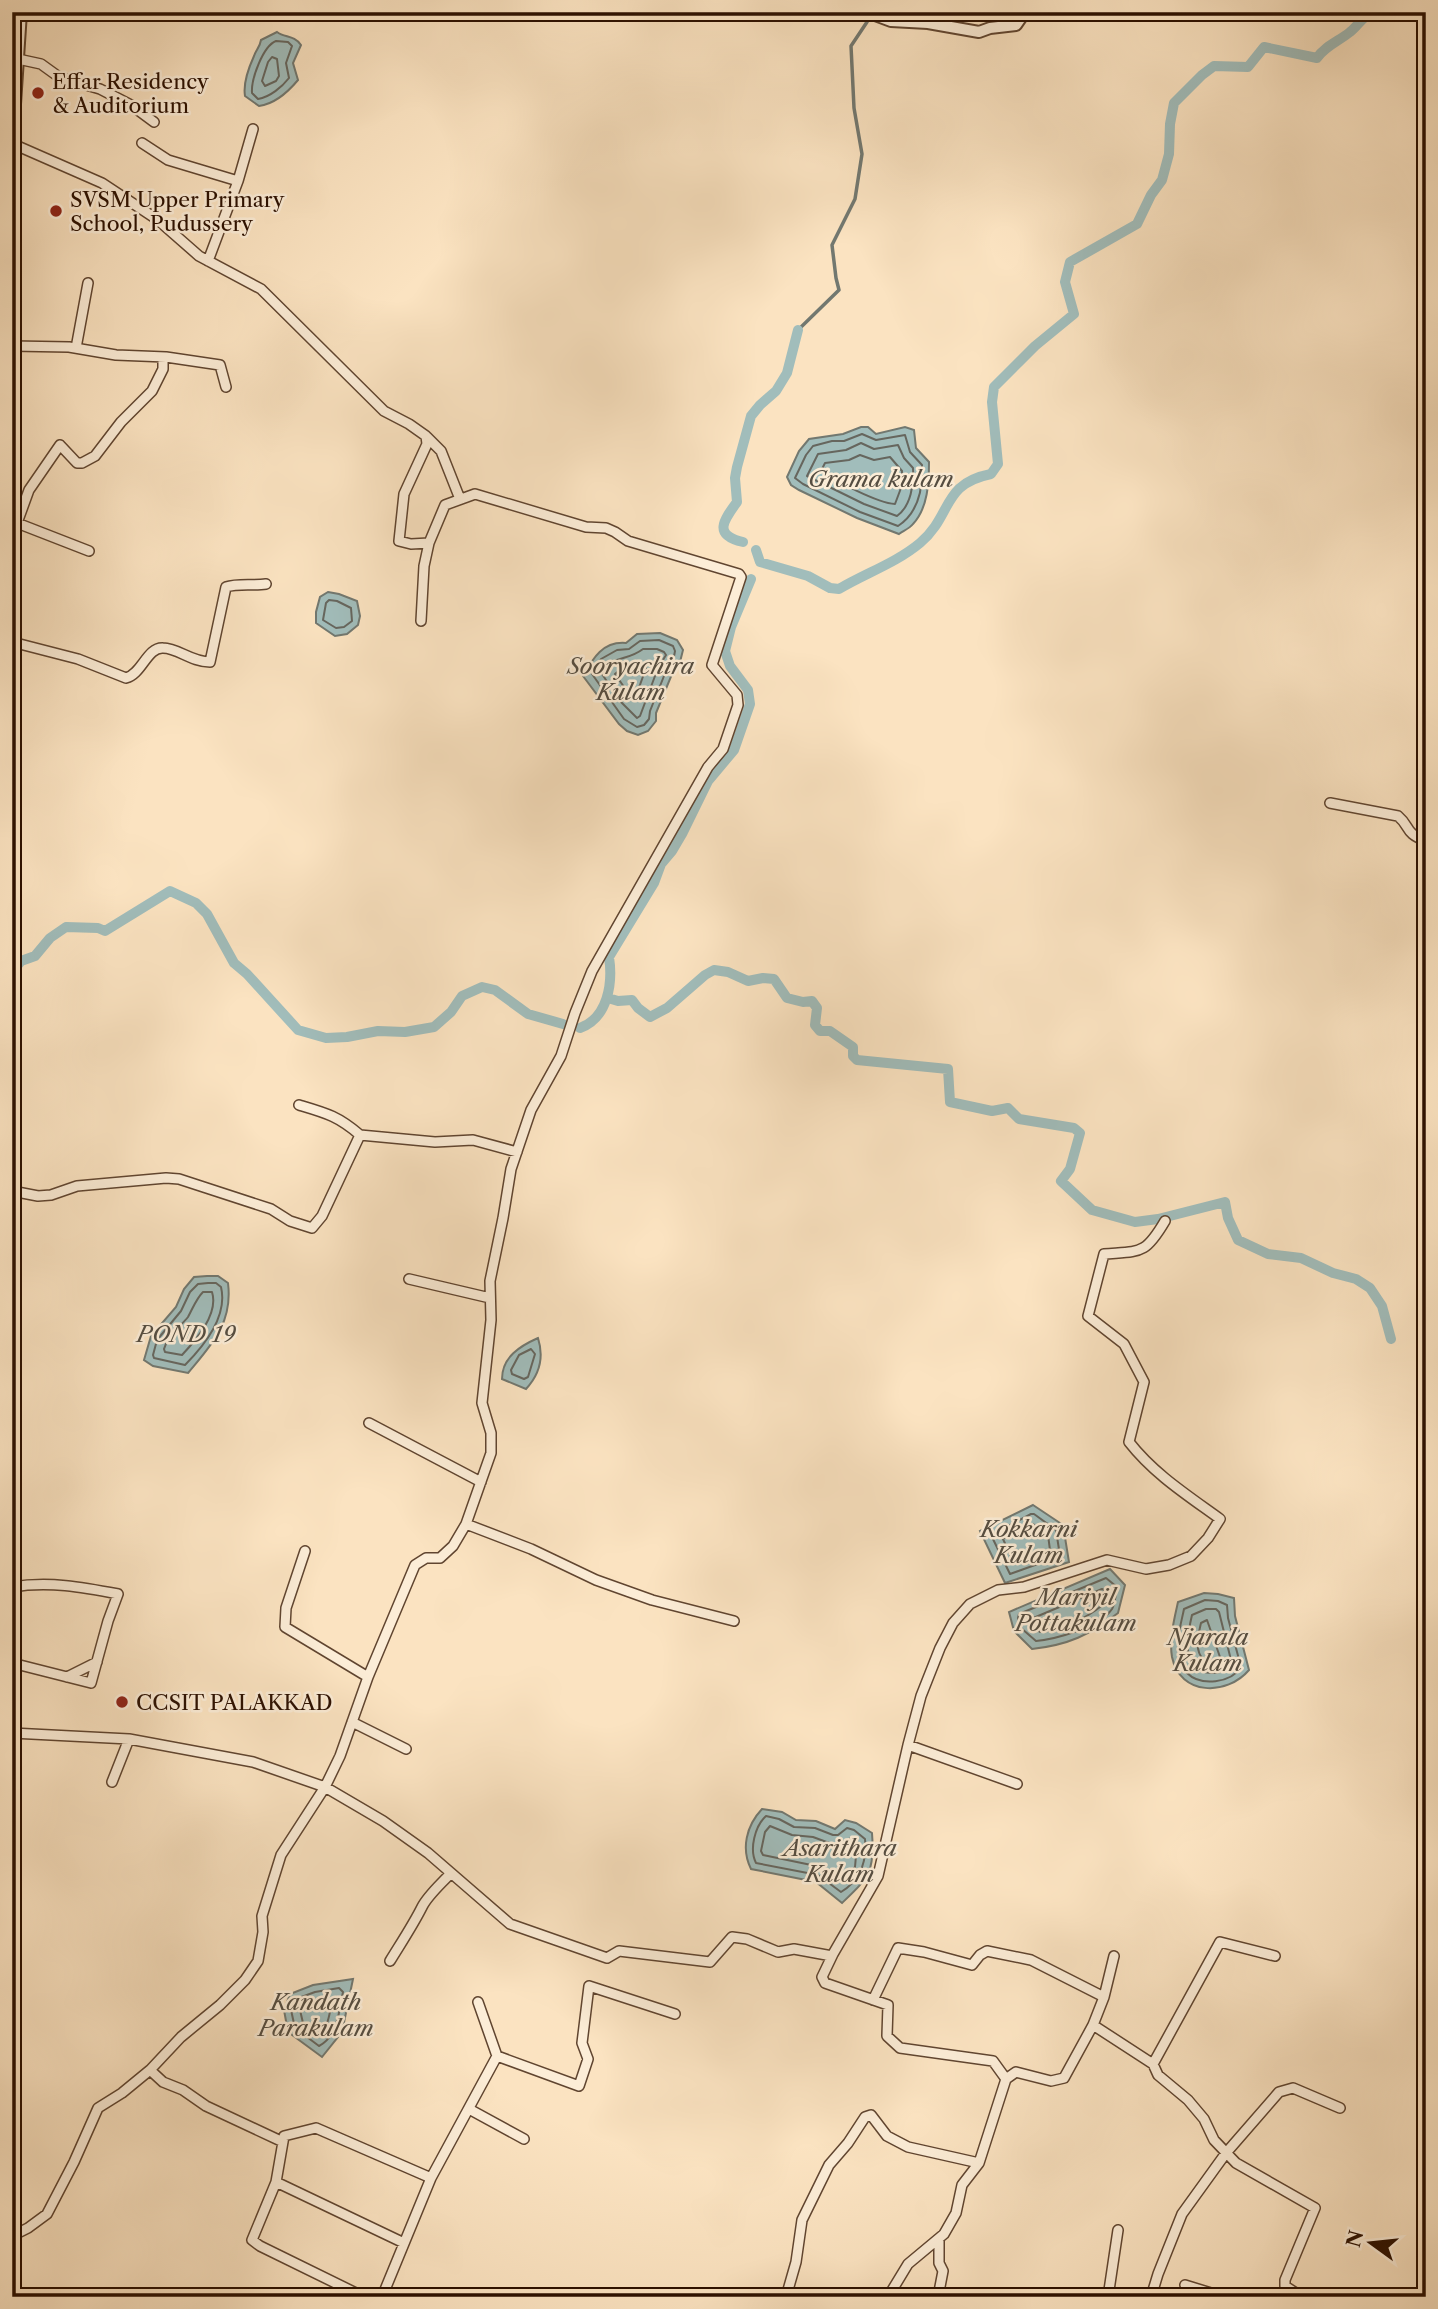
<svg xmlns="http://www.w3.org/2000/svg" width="1438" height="2309" font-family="'Libre Caslon Text',serif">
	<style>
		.water { fill: #a1bdbb; stroke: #727870; stroke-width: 2 }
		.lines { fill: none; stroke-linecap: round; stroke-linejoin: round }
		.shore { stroke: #66665e; stroke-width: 2 }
		.stream { stroke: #727870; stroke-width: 3.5 }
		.canal { stroke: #a1bdbb; stroke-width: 10 }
		.minor-casing { stroke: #604530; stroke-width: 12 }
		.tertiary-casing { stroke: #604530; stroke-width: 14 }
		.minor { stroke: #fcedd7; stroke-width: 9 }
		.tertiary { stroke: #fcedd7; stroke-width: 10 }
		.poi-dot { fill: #8f2418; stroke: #fcedd7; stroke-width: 2.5 }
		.labels { text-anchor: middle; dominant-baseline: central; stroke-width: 5; stroke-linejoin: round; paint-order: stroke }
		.poi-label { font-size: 21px; fill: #2c1000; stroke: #fcedd7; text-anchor: start }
		.water-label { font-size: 23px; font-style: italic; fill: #554d41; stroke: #fcedd7 }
	</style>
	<rect width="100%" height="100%" fill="#fbe3c1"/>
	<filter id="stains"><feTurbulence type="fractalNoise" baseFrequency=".00286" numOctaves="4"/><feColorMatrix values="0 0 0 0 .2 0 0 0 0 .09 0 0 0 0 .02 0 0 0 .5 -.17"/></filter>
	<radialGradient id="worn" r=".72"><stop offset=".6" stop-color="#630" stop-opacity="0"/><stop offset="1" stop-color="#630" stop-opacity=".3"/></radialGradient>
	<path class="water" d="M277 32C285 38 294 35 301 45L293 63 298 80C288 92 274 104 259 106L245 96C243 84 249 67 254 56 256 50 260 47 261 40Z
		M861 427H868L876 434 905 427 914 430 916 448 929 462C929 482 928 508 913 524 910 528 903 531 899 534L857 518 799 490 791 485 787 477 799 451 809 439 843 434Z
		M328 592 339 594 357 601 360 616 358 625 347 634 335 636 316 623V612L320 597Z
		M660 633 677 640 683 650 679 666 672 674 656 713V721L648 731 638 735 627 731 619 724 583 676C593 658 603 641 626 643L637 634Z
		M207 1276H218L228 1283C233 1323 212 1344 188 1373L153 1366 144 1360 151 1336 176 1307 184 1289 194 1277Z
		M538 1338C544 1357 540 1374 526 1389L502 1379C502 1357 520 1346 538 1338Z
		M1033 1505 1063 1525 1069 1562 1005 1583 980 1531Z
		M1110 1569 1125 1585 1118 1613C1090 1635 1068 1645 1032 1649L1014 1631 1009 1612Z
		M1204 1593 1218 1594 1234 1598 1235 1616 1249 1670C1227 1696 1180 1696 1172 1657 1169 1639 1174 1620 1178 1602Z
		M762 1809 782 1812 796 1820 816 1821 835 1829 845 1820 856 1823 872 1833C875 1872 869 1877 842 1903L816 1882 751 1869C741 1849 746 1826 762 1809Z
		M353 1979 342 2032 322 2057 288 2032 284 2010 290 1994 313 1985Z"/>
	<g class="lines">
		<path class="shore" d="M276 41 288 42 292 46 286 63 289 78C282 87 270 97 258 99L252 93C251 79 263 46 276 41Z
			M272 57 277 59 279 76 276 81 265 86 262 81 268 62Z
			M862 434 876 440 905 435 910 452 922 465C923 488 918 513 898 526L860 512 803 484 795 478 806 455 813 446 832 441H844Z
			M861 443 874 449 898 445 904 458 913 468C914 484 911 506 897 516L864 504 807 476 818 454 846 450Z
			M860 455 874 460 890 457 902 471 901 488 895 504C877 503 836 481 821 471L825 463 849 460Z
			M329 600 337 601 351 608 352 621 344 627 336 628 323 620 326 603Z
			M659 640 673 646 675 651 673 662 666 671 650 711 649 719 644 725 637 727 624 719 592 674 601 659 617 650 629 649 640 641Z
			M643 649H657L664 652 666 655 658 668 640 716 637 718 620 701 602 674C613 654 626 662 643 649Z
			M642 663 646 665V668L636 696 631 697 615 674C622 667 633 668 642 663Z
			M208 1283H216L221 1287C228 1316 205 1345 185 1365L154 1358 153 1355 157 1340 181 1311 190 1292 198 1284Z
			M203 1292H212C219 1314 196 1340 182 1355L165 1352 164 1349C167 1336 180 1327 188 1317 193 1308 196 1299 203 1292Z
			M531 1349 535 1354 528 1377 524 1379 512 1374 511 1370 519 1355Z
			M1031 1514H1034L1056 1530 1060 1556 1010 1574 991 1535Z
			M1033 1524 1048 1535 1050 1550 1014 1563 1003 1539Z
			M1106 1578 1117 1587C1116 1593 1115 1604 1112 1609 1100 1627 1056 1639 1036 1641L1021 1628 1018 1618 1019 1614Z
			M1102 1589 1107 1591 1104 1604C1085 1619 1064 1630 1040 1632L1029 1623 1031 1619Z
			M1205 1600 1218 1601 1227 1605 1228 1618 1241 1667C1231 1683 1201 1687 1187 1673 1184 1670 1181 1662 1180 1658 1175 1642 1181 1624 1184 1609Z
			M1206 1609H1216L1219 1612 1232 1664C1227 1670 1221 1673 1212 1673 1180 1672 1187 1636 1192 1615Z
			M1207 1620 1220 1657 1217 1661 1204 1660C1194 1651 1198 1636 1201 1623Z
			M766 1816 779 1819 794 1827 815 1828 833 1835H838L847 1828 854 1830 865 1839C867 1861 861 1880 841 1892L818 1875 756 1863C749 1849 755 1826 766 1816Z
			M770 1826 792 1835 813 1837 832 1844H839L851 1838 857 1844 855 1867 841 1881 821 1867 763 1855 761 1851 765 1832Z
			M339 1988 343 1992C339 2011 338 2036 319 2046L295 2028 291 2010 296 1999 315 1992Z
			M328 1999 332 2002C329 2014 329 2028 318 2034L303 2023 300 2010 303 2005Z"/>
		<path class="stream" d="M798 330 839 290 836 278 832 245 855 199 862 154 854 108 851 46 867 22"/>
		<path class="canal" d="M743 542C713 535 723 521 737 502L735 478 737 467 751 416 760 405 776 391 787 373 798 330
			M756 550 760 562 808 576 830 588 839 589C866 573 896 563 920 543 953 515 941 484 991 474L998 464 992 402 994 387 1035 346 1074 314 1065 282 1070 262 1137 224 1151 195 1162 180 1169 154 1170 124 1174 103 1202 75 1214 66 1248 67 1264 47 1317 58C1325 46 1339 41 1350 32 1358 26 1362 17 1372 12
			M12 972 21 961 35 956 50 938 66 927 98 928 105 931 170 891 196 903 207 914 234 963 247 974 298 1030 326 1038 347 1037 378 1031 405 1032 434 1027 451 1012 462 996 482 987 495 990 528 1014 563 1024
			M608 998 618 1001 632 1000 638 1008 650 1017 667 1008 705 975 714 970 728 972 748 981 763 978 774 979 787 998 803 1002 812 1001 817 1008 815 1025 820 1031H830L853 1047V1056L857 1060 948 1069 950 1102 992 1111 1008 1108 1019 1119 1074 1128 1080 1133 1070 1169 1061 1181 1092 1210 1135 1222 1158 1219 1225 1202 1228 1218 1238 1240 1268 1254 1301 1258 1333 1273 1356 1279 1370 1288 1382 1306 1391 1339
			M580 1028C608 1018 613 983 609 957L654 883 661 864 672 851 682 834 708 781 734 750 750 704 748 690 730 666 725 651 731 627 751 579"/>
		<g class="minor-casing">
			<path id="minor" d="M18 59 41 64 59 77 100 89 131 105 154 122
				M142 143 168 160 238 181
				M13 144 102 183 158 220 199 256 261 289 384 411 409 424 426 436 427 444 404 494 399 541 411 544 429 543
				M208 261 238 181 253 129
				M12 346 69 347 116 355 166 357 220 365 226 387
				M76 348 88 283
				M427 437 441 451 460 499
				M12 522 17 523 29 490 60 445 77 463H82L95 456 121 422 152 391 163 369V357
				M17 523 89 551
				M12 642 78 659 126 678C142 674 147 647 163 648 178 648 191 662 210 662L226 587C238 583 253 586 266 584
				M1330 803 1398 816C1411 827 1404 833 1426 841
				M360 1135 435 1142 473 1140 517 1152
				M12 1191 38 1196 51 1195 77 1186 166 1178 179 1179 271 1209 290 1221 312 1228 322 1216 360 1135C338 1116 326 1113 299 1105
				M409 1279 490 1298
				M369 1423 481 1482
				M466 1524 531 1549 596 1580 652 1600 734 1621
				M305 1551 286 1608 285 1627 368 1677
				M12 1587C49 1581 82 1587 118 1594L108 1621 91 1683 12 1663
				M67 1677 97 1662
				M352 1722 406 1749
				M12 1733 129 1739 253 1762 325 1787 383 1821 428 1853 510 1924 607 1958 619 1951 710 1962 732 1937 747 1939 778 1952 794 1949 832 1956
				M908 1745 1017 1784
				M112 1782 129 1739
				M390 1961C401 1943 413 1925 422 1907 428 1895 442 1883 451 1873
				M1104 1997 1114 1956
				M873 2000 898 1948 924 1952 972 1965 980 1955 987 1951 1031 1960 1104 1997 1093 2025 1153 2064 1220 1942 1275 1956
				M497 2056 579 2086 588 2059 582 2043 589 1986 675 2014
				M1153 2064 1158 2075 1188 2100 1204 2119 1214 2140 1236 2163 1315 2208 1285 2280V2286L1302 2297
				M150 2070 181 2037 220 2005 245 1980 258 1961 263 1932 262 1916 281 1855 325 1787 340 1756 368 1677 415 1565 426 1558H440L453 1546 466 1524 491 1453V1433L482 1403 491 1320 490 1281 503 1218 511 1169 531 1110 561 1056 575 1013 592 971 708 767 723 749 738 705 737 695 712 665 741 577 739 574 628 541 615 532 606 528 586 527 475 494 445 505 429 543 424 566 421 621
				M1006 2079 1016 2072 1051 2081 1064 2078 1093 2025
				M469 2109 524 2139
				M276 2182 404 2243
				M12 2236 28 2228 47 2214 74 2162 98 2108 122 2093 150 2070 163 2082 183 2090 206 2106 283 2142
				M1185 2285 1224 2297
				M364 2297 260 2246 252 2240 276 2182 284 2136 316 2128 431 2178 497 2056 478 2002
				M382 2297 431 2178
				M786 2297 796 2262 802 2220 829 2165 848 2143 865 2117 871 2115 887 2136 908 2147 979 2163
				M888 2297 908 2264 944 2234 956 2213 962 2185 979 2163 1006 2079 993 2061 900 2048 887 2036 888 2005 825 1983 822 1977 833 1954 878 1876 908 1745 921 1696 940 1648 953 1623 970 1604 998 1590 1024 1587 1107 1560 1146 1569 1169 1565 1191 1556 1208 1538 1220 1519C1187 1495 1154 1474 1129 1442L1144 1382 1124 1344 1088 1316 1104 1254C1141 1251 1145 1255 1165 1221
				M938 2297 943 2271 939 2263V2239
				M1108 2297 1118 2230
				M1151 2297 1158 2274 1182 2214 1226 2153 1279 2092 1293 2088 1340 2108"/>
		</g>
		<g class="tertiary-casing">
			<path id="tertiary" d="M867 12 891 21 928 23 979 32 990 28 1016 25 1025 12
				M12 150 21 12"/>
		</g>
		<use href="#minor" class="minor"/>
		<use href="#tertiary" class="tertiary"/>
	</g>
	<g class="poi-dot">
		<circle cx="38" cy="93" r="7"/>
		<circle cx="56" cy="211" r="7"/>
		<circle cx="122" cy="1702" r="7"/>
	</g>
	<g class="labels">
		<g class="poi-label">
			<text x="52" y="81">Effar Residency<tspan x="52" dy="24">&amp; Auditorium</tspan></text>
			<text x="70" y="199">SVSM Upper Primary<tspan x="70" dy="24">School, Pudussery</tspan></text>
			<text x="136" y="1702">CCSIT PALAKKAD</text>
		</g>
		<g class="water-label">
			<text x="881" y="479">Grama kulam</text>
			<text x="631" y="666">Sooryachira<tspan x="631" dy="26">Kulam</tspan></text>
			<text x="186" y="1334">POND 19</text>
			<text x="1029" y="1529">Kokkarni<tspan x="1029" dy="26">Kulam</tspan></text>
			<text x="1076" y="1597">Mariyil<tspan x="1076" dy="26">Pottakulam</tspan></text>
			<text x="1208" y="1637">Njarala<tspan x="1208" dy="26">Kulam</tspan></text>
			<text x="840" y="1848">Asarithara<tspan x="840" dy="26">Kulam</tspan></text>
			<text x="316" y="2002">Kandath<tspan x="316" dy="26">Parakulam</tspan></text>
		</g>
	</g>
	<rect width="1438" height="2309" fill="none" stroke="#fbe3c1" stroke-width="42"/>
	<rect x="14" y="14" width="1410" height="2281" fill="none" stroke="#2c1000" stroke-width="3.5"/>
	<rect x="21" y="21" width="1396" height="2267" fill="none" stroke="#2c1000" stroke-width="2"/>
	<g transform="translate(1371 2243) rotate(285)" stroke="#fcedd7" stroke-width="5" paint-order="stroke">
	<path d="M0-5L12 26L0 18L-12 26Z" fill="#2c1000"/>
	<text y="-10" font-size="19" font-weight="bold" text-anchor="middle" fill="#2c1000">N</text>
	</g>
	<rect width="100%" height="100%" filter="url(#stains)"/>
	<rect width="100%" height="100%" fill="url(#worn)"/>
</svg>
